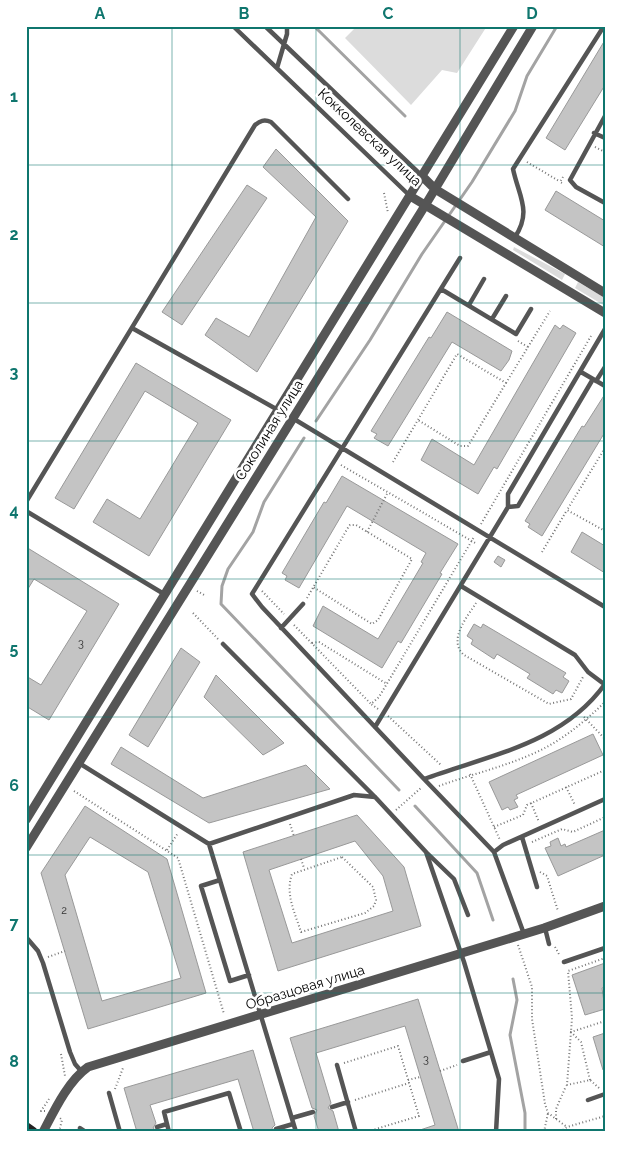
<svg xmlns="http://www.w3.org/2000/svg" width="631" height="1158" font-family="Raleway,sans-serif">
	<style>
		.green { fill: #dcdcdc }
		.lines { fill: none; stroke-linecap: round; stroke-linejoin: round }
		.stream { stroke: #a3a3a3; stroke-width: 3 }
		.building { fill: #c4c4c4; stroke: #999; fill-rule: evenodd }
		.path { stroke: #777; stroke-width: 2; stroke-dasharray: 1 2.5; stroke-linecap: butt }
		.lane { stroke: #555; stroke-width: 4.5 }
		.street { stroke: #555; stroke-width: 9 }
		.secondary { stroke: #222; stroke-width: 10 }
		.grid { fill: none; stroke: #0f766e; stroke-width: 1; stroke-opacity: 0.55 }
		.labels { text-anchor: middle; dominant-baseline: central; stroke-width: 5; stroke-linejoin: round; paint-order: stroke }
		.number-label { font-size: 11px; fill: #313131 }
		.street-label { font-size: 14px; fill: #000; stroke: #fff }
		.neatline { fill: none; stroke: #0f766e; stroke-width: 2 }
		.grid-label { font-size: 16px; text-anchor: middle; font-weight: bold; fill: #0f766e }
	</style>
	<rect width="100%" height="100%" fill="#fff"/>
	<path class="green" d="M357 26H487L457 73 442 70 411 105 345 38Z
		M514 247 565 274 562 280 513 250Z
		M578 282 605 298V306L575 288Z"/>
	<g class="lines">
		<path class="stream" d="M314 26 405 116
			M316 421 370 340 422 254 472 182 515 111 527 76 557 26
			M304 438 264 502 253 532 228 569 222 586 221 604 399 790
			M415 806 477 873 493 920
			M513 979 517 1000 510 1035 525 1113V1132"/>
	</g>
	<path class="building" d="M605 40V85L565 150 546 138Z
		M276 149 348 221 257 372 205 335 216 318 249 337 316 217 263 167Z
		M247 185 267 198 182 325 162 312Z
		M556 191 605 221V247L545 210Z
		M447 312 512 351 509 360 501 371 452 342 388 446 374 438 377 434 371 431 429 337 431 338Z
		M555 325 560 329 563 325 576 333 497 469 494 467 478 494 421 460 432 439 474 465Z
		M136 363 231 420 149 556 93 522 107 499 140 519 198 423 145 391 74 509 55 498Z
		M605 394V432L542 536 528 527 530 524 525 521 582 426 584 427Z
		M342 476 458 544 440 573 442 574 401 643 398 641 382 668 313 626 323 606 378 639 423 563 421 562 426 553 347 506 299 588 285 580 287 576 282 573 324 502 326 503Z
		M582 532 605 546V573L571 552Z
		M26 547 119 604 49 720 26 706V676L41 685 87 611 34 579 26 592Z
		M498 556 505 560 501 567 494 562Z
		M474 624 481 628 483 624 566 673 563 677 569 681 562 693 556 690 553 694 527 678 530 674 497 654 494 659 471 644 473 640 467 636Z
		M181 648 200 662 148 747 129 735Z
		M216 675 284 743 263 755 204 697Z
		M593 734 603 755 516 795 518 798 514 800 518 807 510 810 508 807 502 810 489 782Z
		M121 747 203 798 306 765 330 789 209 823 111 764Z
		M85 806 167 859 206 993 88 1029 41 873ZM90 837 148 872 181 978 102 1001 65 875Z
		M357 815 404 867 421 926 278 971 243 852ZM355 841 383 876 393 911 292 943 269 870Z
		M605 830V855L558 876 545 848 551 846 550 842 558 838 561 846 565 844 566 847Z
		M605 963V987L602 988 605 1009 585 1015 572 975Z
		M418 999 459 1132H421L420 1130 435 1125 405 1026 316 1053 331 1103 328 1108 333 1111 339 1132H319L314 1116 317 1110 312 1108 290 1038Z
		M605 1033V1070H603L593 1037Z
		M253 1050 275 1125 272 1128 273 1132H254L238 1079 150 1105 156 1123 153 1128 158 1132H137L124 1088Z"/>
	<g class="lines">
		<path class="path" d="M595 147 605 152
			M527 162 559 181
			M563 177 560 182 564 184
			M384 193 388 213
			M518 341 528 347
			M506 383 550 311
			M605 448 567 510 605 531
			M393 462 457 354 506 383 468 446H460L418 420
			M341 465 477 544
			M481 524 591 336
			M367 532 388 492
			M542 552 567 510
			M197 591 204 595
			M262 591 284 614
			M307 598 349 526 350 525H356L412 559 378 620 372 624 313 587
			M476 603C468 616 447 640 464 655L549 704 571 699 583 677
			M193 613 219 640
			M294 625 371 704
			M312 643 319 642 387 684
			M378 709 371 704 379 697 474 537
			M388 716 441 765
			M584 717 605 739
			M470 774 500 840
			M439 786C469 775 500 768 530 755 559 743 582 724 605 702
			M566 787 575 805
			M74 791 178 858 224 1014
			M531 803 539 822
			M396 810 422 787
			M290 824 294 836
			M494 827 523 815 527 805 605 770
			M532 842 562 829 573 832 605 817
			M167 850 178 833
			M342 857 373 887 376 900 374 906 365 913 301 932C295 913 285 894 292 874Z
			M301 859 304 868
			M540 872 547 876 558 911
			M518 945 532 987V1019L545 1104 548 1113 567 1127
			M555 947 560 956
			M48 957 65 951
			M61 1054 65 1076
			M344 1063 398 1046 419 1116 366 1132
			M440 1071 457 1065
			M408 1080 420 1077
			M590 1080 581 1042 571 1032 605 1021
			M599 1088 590 1080 567 1085 572 1018 568 971 605 958
			M115 1089 123 1068
			M355 1100 409 1083
			M45 1111H41L49 1099
			M556 1119V1109L566 1086
			M59 1132 62 1120 60 1118
			M544 1132 548 1113
			M560 1132 567 1127 605 1116"/>
		<path class="lane" d="M233 26 409 195
			M265 26 422 176
			M277 68 287 34V26
			M605 116 570 180 576 187 605 203
			M594 133 605 138
			M515 237C532 211 519 197 513 169L604 26
			M441 289 516 334 531 309
			M469 305 484 279
			M492 319 506 296
			M132 328 278 410
			M581 372 605 386
			M596 381 605 367
			M294 419 605 607
			M26 502 255 125C260 121 264 119 271 122L348 199
			M508 507 518 506 593 379
			M26 511 164 594
			M461 586 575 655 588 672 604 684
			M281 628 303 604
			M223 644 376 798 426 852 464 962 499 1079 496 1132
			M375 727 508 507V494L605 329
			M79 763 209 844 296 1132
			M424 779 262 607 252 594 460 258
			M522 837 537 887
			M209 844 354 795 375 797
			M494 852 503 845 605 799
			M427 853 454 879 468 915
			M220 880 201 886 230 981 249 975
			M545 928 549 944
			M524 934 494 852 424 779C489 755 562 744 605 684
			M26 937 38 951 43 963 70 1052 75 1064 82 1072
			M564 962 605 948
			M463 1061 491 1052
			M337 1065 356 1132
			M109 1093 120 1132
			M588 1100 605 1094
			M332 1107 348 1102
			M292 1118 313 1112
			M157 1127 167 1124
			M80 1128 86 1132
			M276 1129 293 1124
			M169 1132 164 1112 229 1093 241 1132"/>
		<path class="street" d="M422 176 435 189 605 293
			M410 196 605 313
			M26 820 514 26
			M26 848 426 204 533 26
			M43 1132C54 1111 68 1081 88 1067L544 928 605 906"/>
		<path class="secondary" d="M26 1127 33 1132"/>
	</g>
	<path class="grid" d="M172 26V1132M316 26V1132M460 26V1132M26 165H605M26 303H605M26 441H605M26 579H605M26 717H605M26 855H605M26 993H605"/>
	<g class="labels">
		<g class="number-label">
			<text x="81" y="643">3</text>
			<text x="64" y="910">2</text>
			<text x="426" y="1059">3</text>
		</g>
		<g class="street-label">
			<text transform="translate(370 137) rotate(43)">Кокколевская улица</text>
			<text transform="translate(269 430) rotate(-58)">Соколиная улица</text>
			<text transform="translate(305 987) rotate(-17)">Образцовая улица</text>
		</g>
	</g>
	<rect width="631" height="1158" fill="none" stroke="#ffffff" stroke-width="55"/>
	<rect x="28" y="28" width="576" height="1102" class="neatline"/>
	<g class="grid-label">
		<text x="100" y="19">A</text>
		<text x="244" y="19">B</text>
		<text x="388" y="19">C</text>
		<text x="532" y="19">D</text>
		<text x="14" y="102">1</text>
		<text x="14" y="240">2</text>
		<text x="14" y="378">3</text>
		<text x="14" y="516">4</text>
		<text x="14" y="654">5</text>
		<text x="14" y="791">6</text>
		<text x="14" y="929">7</text>
		<text x="14" y="1067">8</text>
	</g>
</svg>
